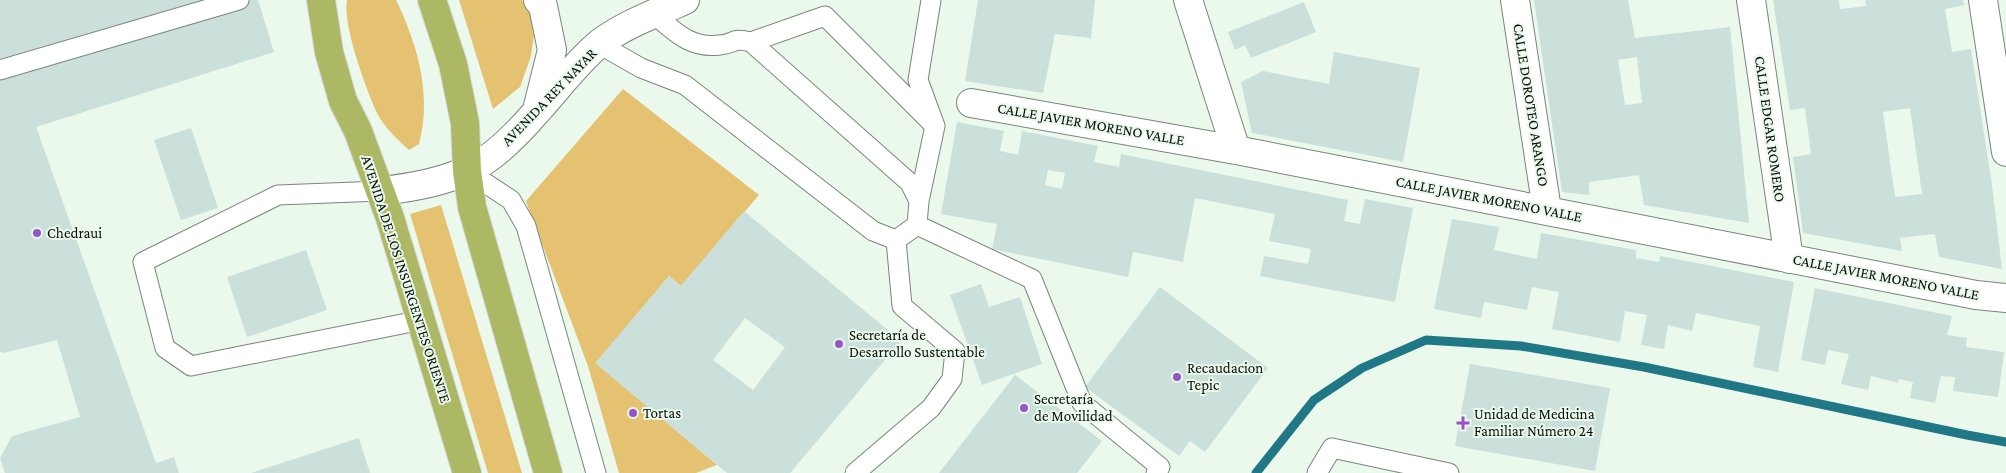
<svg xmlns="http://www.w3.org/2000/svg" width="2006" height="473" font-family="'Crimson Pro',serif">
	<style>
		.green { fill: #e5c172 }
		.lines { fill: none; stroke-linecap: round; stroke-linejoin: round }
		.stream { stroke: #207785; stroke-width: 9 }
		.building { fill: #cbdfdb; fill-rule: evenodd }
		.service-casing { stroke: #79867b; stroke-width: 21 }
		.minor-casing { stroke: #79867b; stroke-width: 30 }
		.secondary-casing { stroke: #79867b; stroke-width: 30 }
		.trunk-casing { stroke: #d7d8d8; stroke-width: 30 }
		.service { stroke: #fff; stroke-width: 19 }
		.minor { stroke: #fff; stroke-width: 28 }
		.secondary { stroke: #fff; stroke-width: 28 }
		.trunk { stroke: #acb864; stroke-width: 28 }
		.poi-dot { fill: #9554ca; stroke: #eaf9ec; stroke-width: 2 }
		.labels { text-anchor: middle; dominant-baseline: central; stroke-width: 4; stroke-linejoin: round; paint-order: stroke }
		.street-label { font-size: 15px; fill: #080d09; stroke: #eaf9ec }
		.poi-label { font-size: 15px; fill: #080d09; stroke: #eaf9ec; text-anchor: start }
	</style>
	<rect width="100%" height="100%" fill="#eaf9ec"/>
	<path class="green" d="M347 0H396C418 45 432 95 419 144L409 150C398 140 385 128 378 115 367 92 342 24 347 0Z
		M459 0H522L531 12 534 35 531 56 520 87 493 109Z
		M623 89 759 195 681 286 669 276 596 363 717 465 696 473H619L588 366 526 201Z
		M441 205 522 473H488L410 214Z"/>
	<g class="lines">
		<path class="stream" d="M1256 473 1314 400 1362 368 1426 340 1521 346 1644 367 1967 435 2006 442"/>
	</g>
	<path class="building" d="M0 0H258L274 52 36 127 156 463 174 457 179 473H5L0 458 12 436 80 417 57 340 3 353 0 352Z
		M978 0H1095L1091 38 1055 34 1043 93 965 81Z
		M1534 0H1628L1635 38 1730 27 1749 223 1644 205 1639 175 1589 182V195L1562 192ZM1637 57 1642 103 1625 105 1618 60Z
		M1773 0H1839L1840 9 1866 6 1865 0H1963L1964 5 1945 9 1952 52 1971 49 1992 185 2002 269 1939 257 1935 234 1900 238 1902 251 1803 233 1793 157 1811 154 1805 108 1790 110ZM1910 108 1922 194 1895 197 1883 112Z
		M1304 2 1316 32 1251 58 1245 45 1235 50 1228 32Z
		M1334 52 1420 68 1403 162 1252 133 1241 82 1263 71 1329 84Z
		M957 122 1004 131 1000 151 1018 155 1022 131 1098 146 1094 162 1119 167 1121 154 1348 200 1344 221 1360 224 1365 199 1413 208 1395 302 1260 276 1264 256 1308 264 1311 249 1269 241 1275 214 1195 198 1183 262 1133 252 1128 277 992 249 997 224 941 214ZM1048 170 1065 173 1062 189 1045 185Z
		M191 128 218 208 181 220 154 140Z
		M744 211 901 341 790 473H727L595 363 669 276 681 286ZM745 318 785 347 753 390 713 360Z
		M1452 219 1499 227 1494 250 1537 259 1541 233 1636 250V258L1659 262 1660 256 1794 282 1778 372 1753 367 1760 326 1696 313 1692 331 1668 325 1664 349 1641 345 1647 315 1625 311 1620 342 1552 329 1559 292 1532 287 1527 310 1484 302 1481 318 1434 309Z
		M306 250 327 310 247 337 227 277Z
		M981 284 989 307 1020 297 1042 364 982 385 950 295Z
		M1160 287 1268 368 1205 452 1190 441 1179 456 1085 387Z
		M1815 288 1952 316 1947 335 1967 338 1966 347 2004 352 1998 397 1953 391 1955 377 1941 376 1935 403 1910 398 1913 382 1899 379 1898 383 1871 376 1868 390 1841 384 1849 354 1828 350 1825 365 1801 360Z
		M1470 364 1610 388 1595 471 1455 446Z
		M1015 375 1102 441 1077 473H939Z
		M359 438 370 473H251Z"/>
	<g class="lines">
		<g class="service-casing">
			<path id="service" d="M751 42 825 16 935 126
				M599 44 641 68 685 85 873 231 896 240 917 225 919 201 910 183 751 42C730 37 736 44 720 45 691 49 675 32 654 14
				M0 70 239 0
				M467 171 511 200 526 226 596 473
				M381 191 278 195 143 262 165 348 191 366 422 320
				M919 201 935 126 918 80 931 0
				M917 225 1032 279 1082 403 1160 467 1156 473
				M855 473 931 408 952 379 955 351 902 306 896 240
				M1317 473 1332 448 1449 473"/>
		</g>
		<g class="minor-casing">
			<path id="minor" d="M1188 0 1236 150
				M1515 0 1547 210
				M1751 0 1789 259
				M1983 0 2006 152
				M971 103 1236 150 1976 295 2006 298"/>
		</g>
		<g class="secondary-casing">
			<path id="secondary" d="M538 106 552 50 543 6 538 0
				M381 191C409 188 439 183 466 171 491 161 520 131 538 110 558 88 577 62 600 43 625 24 657 13 685 0"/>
		</g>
		<g class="trunk-casing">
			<path id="trunk" d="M321 0 329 52 343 101 358 131 390 218 467 473
				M432 0 453 64 465 123 467 171 472 207 548 473"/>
		</g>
		<use href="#service" class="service"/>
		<use href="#minor" class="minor"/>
		<use href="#secondary" class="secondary"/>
		<use href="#trunk" class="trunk"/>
	</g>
	<g class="poi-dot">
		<circle cx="37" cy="233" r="5"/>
		<circle cx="839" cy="344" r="5"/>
		<circle cx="1177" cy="377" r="5"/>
		<circle cx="1024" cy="408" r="5"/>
		<circle cx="633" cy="413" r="5"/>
		<path d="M1460.5 415.5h5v5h5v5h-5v5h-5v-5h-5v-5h5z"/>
	</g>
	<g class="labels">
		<g class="street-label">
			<text transform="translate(549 97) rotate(-46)">AVENIDA REY NAYAR</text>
			<text transform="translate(1531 105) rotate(81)">CALLE DOROTEO ARANGO</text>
			<text transform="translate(1091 124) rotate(10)">CALLE JAVIER MORENO VALLE</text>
			<text transform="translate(1770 129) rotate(82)">CALLE EDGAR ROMERO</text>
			<text transform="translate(1489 199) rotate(11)">CALLE JAVIER MORENO VALLE</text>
			<text transform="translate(1886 277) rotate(11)">CALLE JAVIER MORENO VALLE</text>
			<text transform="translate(406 279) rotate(72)">AVENIDA DE LOS INSURGENTES ORIENTE</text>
		</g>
		<g class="poi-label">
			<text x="47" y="233">Chedraui</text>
			<text x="849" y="335">Secretaría de<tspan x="849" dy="17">Desarrollo Sustentable</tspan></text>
			<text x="1187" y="368">Recaudacion<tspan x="1187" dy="17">Tepic</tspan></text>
			<text x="1034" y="399">Secretaría<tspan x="1034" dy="17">de Movilidad</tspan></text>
			<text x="643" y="413">Tortas</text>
			<text x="1474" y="414">Unidad de Medicina<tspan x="1474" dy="17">Familiar Número 24</tspan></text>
		</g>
	</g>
</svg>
